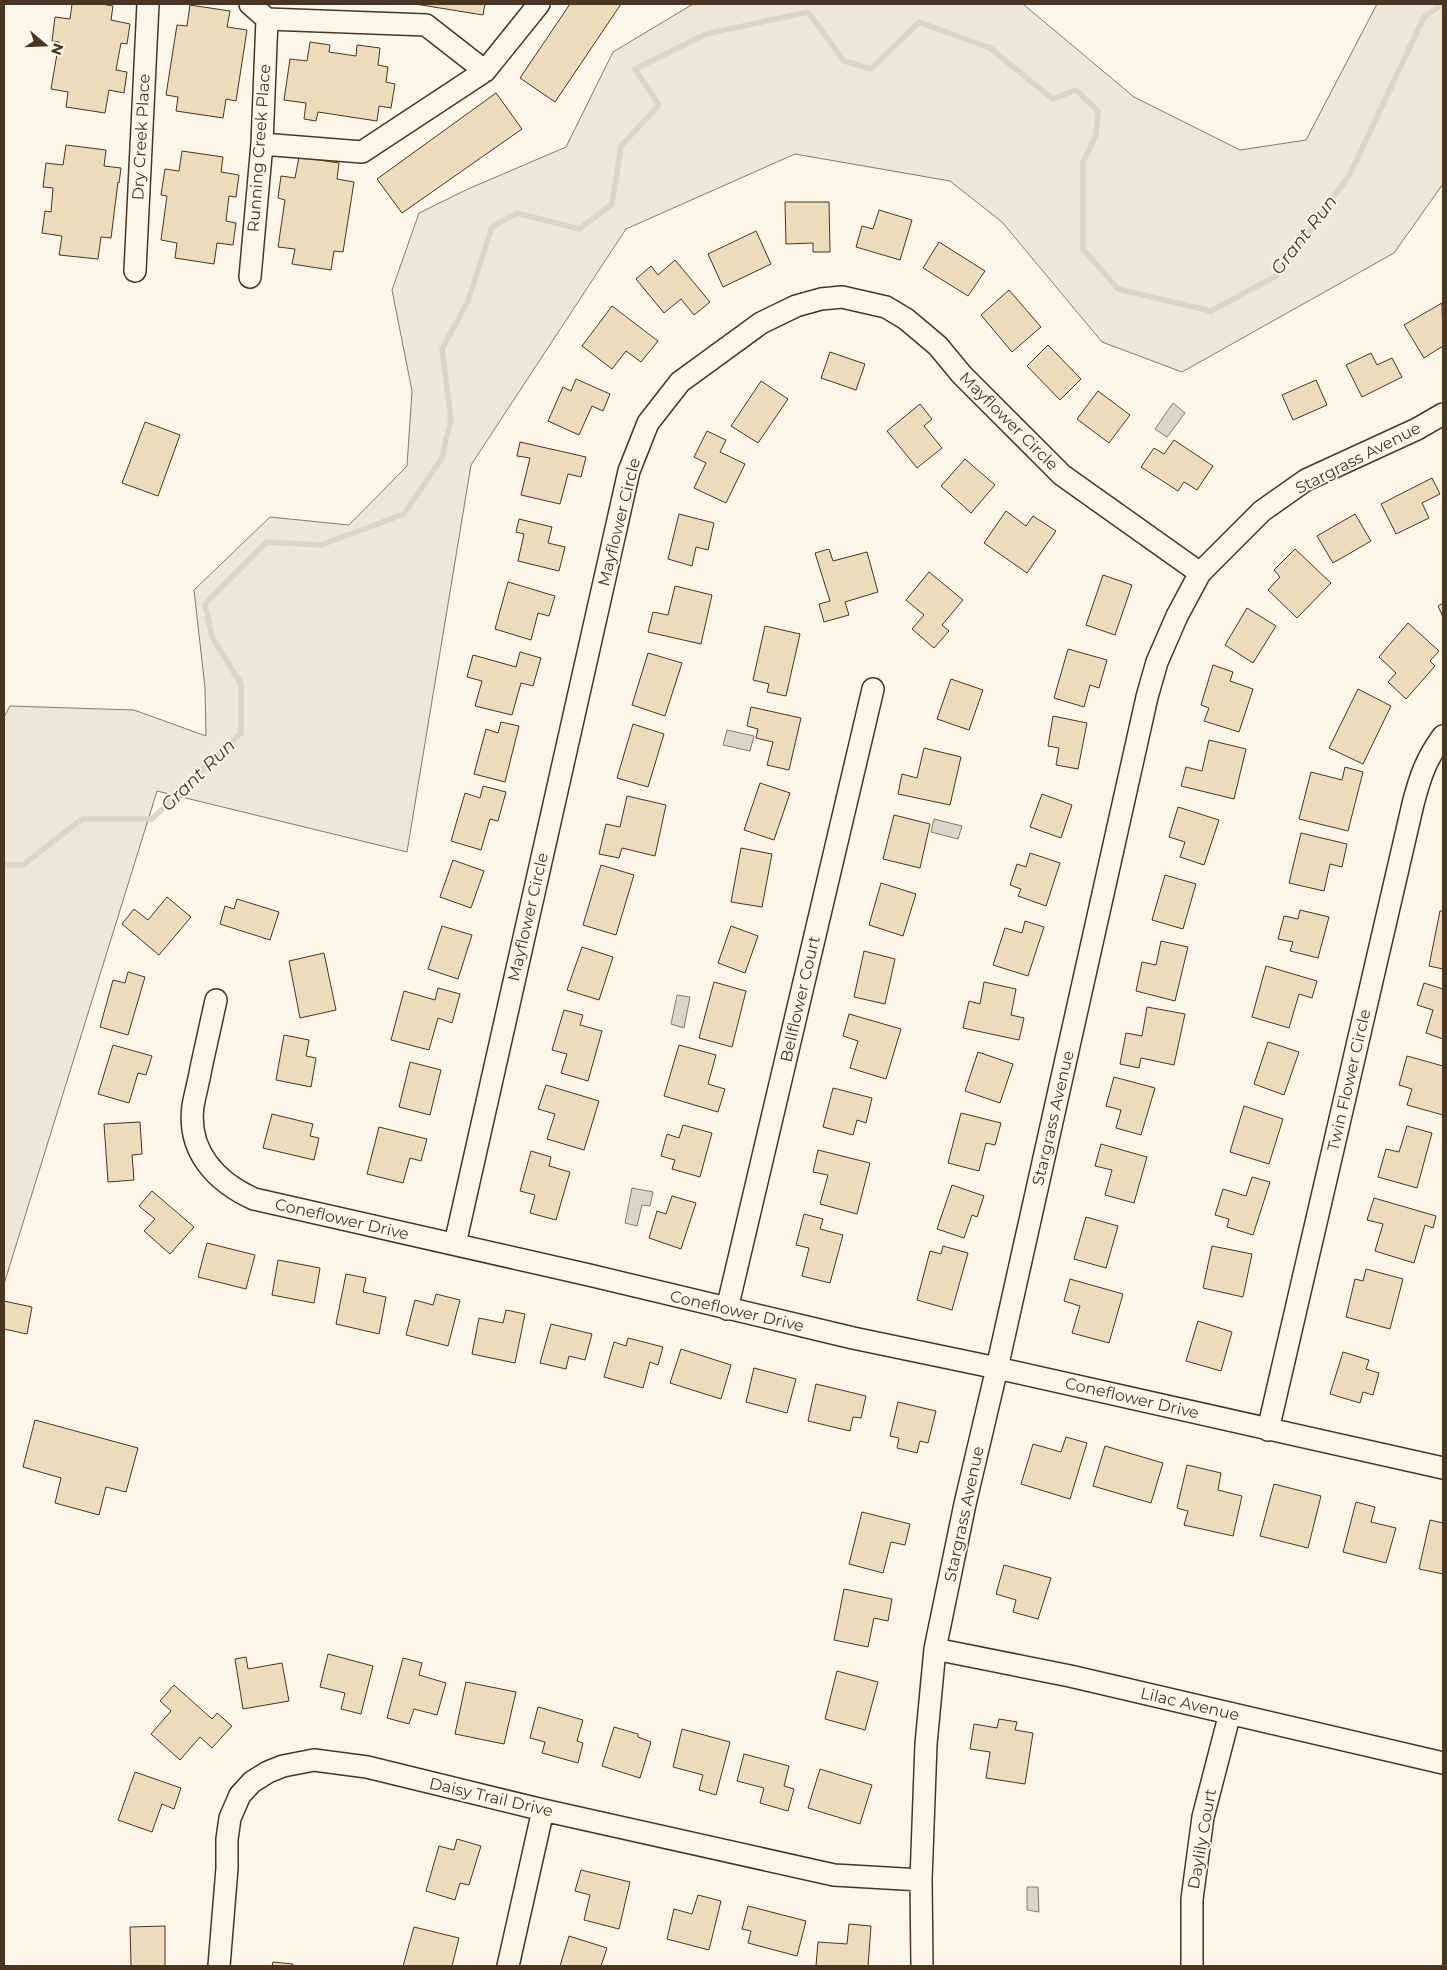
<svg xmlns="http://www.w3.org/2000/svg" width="1447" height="1970" font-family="Montserrat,sans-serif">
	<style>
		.green { fill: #ede6d9; stroke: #887966 }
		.water { fill: #dcd4c6; stroke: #887966 }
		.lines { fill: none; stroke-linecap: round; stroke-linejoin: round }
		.stream { stroke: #dcd4c6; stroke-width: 5.5 }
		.building { fill: #ecdcbc; stroke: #4a3520 }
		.minor-casing { stroke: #4a3520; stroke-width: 24 }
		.minor { stroke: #fbf6e9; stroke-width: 21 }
		.labels { text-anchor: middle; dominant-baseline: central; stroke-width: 4; stroke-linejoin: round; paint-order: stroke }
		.street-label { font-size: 16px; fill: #4a3520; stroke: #fbf6e9 }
		.water-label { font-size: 18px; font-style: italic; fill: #4a3520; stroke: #fbf6e9 }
	</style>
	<rect width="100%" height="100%" fill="#fbf6e9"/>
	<path class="green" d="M693 4H1023L1134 97 1240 150 1306 140 1377 4H1443V184L1394 253 1182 372 1102 342 1002 222 950 181 795 154 626 229 471 465 407 852 157 791 4 1284V717L10 706 134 710 206 736 205 688 194 590 270 517 349 525 407 466 412 391 392 290 419 213 468 189 566 147 613 52Z"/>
	<path class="water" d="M1173 403 1185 413 1167 437 1155 429Z
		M727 730 754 736 750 751 723 745Z
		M934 819 962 826 958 839 931 832Z
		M677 995 690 997 684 1028 671 1024Z
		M632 1188 653 1192 650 1206 642 1205 637 1226 625 1223Z
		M1027 1887H1038L1039 1912 1027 1910Z"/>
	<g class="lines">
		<path class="stream" d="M4 865H23L82 819H152L241 733V684L212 637 205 604 267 542 321 545 404 514 442 458 451 419 442 349 468 301 492 227 517 213 579 229 612 204 621 146 659 105 635 69 706 34 808 12 844 61 871 69 919 22 990 48 1053 99 1076 90 1098 111 1096 135 1083 162V249L1118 289 1211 311 1276 276 1350 174 1424 17 1443 4"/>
	</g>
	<path class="building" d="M72 4H101L113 6 111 20 130 24 127 44 121 43 116 70 127 72 124 93 109 90 105 113 66 107 68 92 51 89 59 42 52 41 55 17 70 19Z
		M415 4H485L483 15Z
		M570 4H621L555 102 520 78Z
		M190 5 230 11 227 27 247 30 236 101 226 99 223 118 176 111 178 97 166 95 177 25 187 26Z
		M310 42 330 45 329 52 356 56 357 45 380 48 378 65 388 67 386 82 395 84 391 108 379 106 377 121 318 112 316 121 304 119 306 103 284 100 290 59 307 61Z
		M496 93 522 129 402 213 377 179Z
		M66 145 106 150 104 166 121 168 119 183 118 182 111 238 101 237 98 259 59 255 62 236 42 233 45 211 51 212 53 188 43 187 46 163 63 165Z
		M182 151 223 157 221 172 239 175 236 197 229 196 226 221 236 223 233 245 217 243 214 264 175 258 177 243 161 240 167 196 161 195 165 169 179 171Z
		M299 157 339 163 337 179 354 182 343 252 334 251 331 270 292 264 295 249 278 247 285 200 278 198 281 176 295 178Z
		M785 202H829L830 252H813V243L786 244Z
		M879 210 912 220 900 260 856 247 862 226 873 229Z
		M756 231 771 264 723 287 708 254Z
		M939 242 985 271 968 296 923 268Z
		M675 260 710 302 694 315 681 299 664 313 636 279 651 266 658 275Z
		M1009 290 1041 327 1012 352 981 315Z
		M1442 303 1443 346 1424 358 1404 325Z
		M612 306 658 341 641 362 626 351 612 369 582 346Z
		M1048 345 1081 379 1060 400 1027 366Z
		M830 352 865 364 856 390 821 378Z
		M1371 353 1377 365 1392 358 1402 377 1362 397 1346 365Z
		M576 379 610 394 603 411 592 406 579 435 548 421 563 387 571 391Z
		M1316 380 1327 405 1293 420 1282 395Z
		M761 381 788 399 758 443 731 426Z
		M1098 391 1130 415 1109 443 1077 419Z
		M920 404 932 419 924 426 942 448 917 468 887 431Z
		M145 422 180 435 158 496 122 483Z
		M707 431 726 440 720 452 745 464 726 503 694 488 706 463 694 457Z
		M1174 440 1213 466 1197 490 1184 482 1178 491 1141 467 1154 448 1164 454Z
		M520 442 586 457 581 477 568 474 560 504 521 495 530 458 517 456Z
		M965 459 995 485 971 513 941 486Z
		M1432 478 1440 494 1422 503 1429 518 1396 534 1381 504Z
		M1006 511 1026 526 1033 516 1056 531 1027 573 984 543Z
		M679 514 714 523 708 550 696 547 692 566 668 559Z
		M1355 514 1371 541 1333 563 1317 536Z
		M519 519 552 527 548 543 565 547 559 571 518 561 524 534 516 532Z
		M829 549 833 561 867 552 878 592 845 602 849 615 824 622 819 604 830 601 815 553Z
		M1295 549 1331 583 1297 618 1268 590 1280 577 1274 570Z
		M929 572 963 600 942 625 949 631 934 648 912 629 924 615 906 600Z
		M1103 575 1132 585 1115 635 1086 625Z
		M508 582 555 596 549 616 538 613 531 640 495 629Z
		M675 586 712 595 701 644 648 632 653 612 668 615Z
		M1443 603V617L1438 606Z
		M1247 608 1276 626 1253 663 1225 645Z
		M1408 623 1439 651 1430 661 1435 666 1406 699 1388 682 1396 673 1379 657Z
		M765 626 800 634 786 696 767 692 769 684 753 680Z
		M1068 649 1107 660 1099 688 1090 685 1084 707 1054 698Z
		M520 652 541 658 533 686 521 683 512 715 475 706 482 681 467 677 473 655 516 667Z
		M648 653 682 663 665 716 632 705Z
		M1213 665 1233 672 1230 681 1253 689 1239 732 1204 721 1209 708 1201 705Z
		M951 679 983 690 969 730 937 719Z
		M1358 689 1391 706 1363 764 1329 748Z
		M751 707 801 718 789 770 767 765 773 742 756 738 758 729 747 726Z
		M1053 716 1087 723 1078 769 1056 765 1059 748 1048 746Z
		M501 722 519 726 505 782 474 774 486 729 498 733Z
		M633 724 664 734 648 787 617 778Z
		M1209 740 1246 749 1234 799 1181 786 1186 767 1202 771Z
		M924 748 961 757 950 805 898 794 902 774 917 778Z
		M1345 767 1363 772 1348 831 1299 819 1311 772 1342 780Z
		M760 783 790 793 774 840 744 830Z
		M483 786 506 792 498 821 490 819 481 850 451 841 465 793 480 798Z
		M1042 794 1072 805 1061 838 1030 827Z
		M627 796 666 805 655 856 622 848 619 858 599 854 606 824 620 827Z
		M1178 807 1219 820 1204 865 1180 857 1185 842 1169 837Z
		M894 815 930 824 920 868 883 859Z
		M1301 833 1347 844 1342 867 1330 864 1324 891 1289 883Z
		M741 848 772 854 762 907 731 902Z
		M1030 853 1060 863 1046 906 1018 896 1021 889 1010 885 1017 864 1026 867Z
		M453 860 484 871 471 908 440 897Z
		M601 865 634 875 616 935 583 925Z
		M1165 875 1196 884 1183 929 1152 920Z
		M881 883 916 894 903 936 869 925Z
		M167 897 191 917 159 955 122 924 134 909 148 920Z
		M237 899 279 912 270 940 220 924 225 906 234 909Z
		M1300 910 1329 917 1318 958 1290 951 1293 942 1278 939 1284 916 1298 919Z
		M1440 911H1443V969L1429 966Z
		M1025 921 1044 927 1028 976 993 965 1005 928 1022 933Z
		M442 926 472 935 458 979 428 969Z
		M731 926 758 936 745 973 718 963Z
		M1161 941 1188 947 1175 1001 1136 991 1142 962 1156 965Z
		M582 947 613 957 599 1000 567 990Z
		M864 951 895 959 885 1004 854 997Z
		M324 953 336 1010 300 1018 289 961Z
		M1266 966 1317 981 1312 998 1299 994 1289 1028 1252 1017Z
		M128 972 145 977 128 1035 100 1027 113 980 125 983Z
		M714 982 746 991 732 1047 699 1038Z
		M984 982 1016 989 1011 1015 1024 1018 1019 1040 963 1028 969 1001 980 1004Z
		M1424 983 1443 989V1039L1426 1033 1433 1010 1417 1005Z
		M438 988 460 994 452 1023 438 1018 429 1050 391 1040 404 991 435 1000Z
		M1147 1007 1185 1014 1174 1065 1141 1058 1139 1068 1120 1064 1126 1033 1142 1036Z
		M564 1010 583 1015 580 1025 602 1031 588 1081 561 1073 567 1054 552 1050Z
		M849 1014 901 1029 886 1079 850 1068 858 1041 843 1036Z
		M284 1035 309 1040 306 1056 316 1058 311 1087 276 1080Z
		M1268 1042 1299 1052 1284 1095 1254 1084Z
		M113 1045 152 1056 146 1075 138 1073 129 1103 98 1094Z
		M679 1045 716 1055 708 1084 725 1089 718 1112 664 1096Z
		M978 1052 1013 1064 1000 1103 965 1091Z
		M1407 1056 1443 1066V1115L1407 1105 1412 1089 1399 1085Z
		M410 1062 441 1070 430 1115 399 1107Z
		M1114 1077 1155 1088 1141 1135 1116 1128 1121 1110 1106 1106Z
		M546 1085 599 1101 584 1150 547 1139 555 1114 538 1109Z
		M833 1088 872 1098 866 1123 857 1120 853 1135 823 1127Z
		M1244 1106 1283 1119 1269 1164 1230 1152Z
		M961 1113 1001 1123 995 1145 986 1143 979 1171 948 1163Z
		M272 1114 313 1124 310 1136 319 1138 314 1160 263 1148Z
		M140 1122 142 1154 132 1155 134 1180 108 1182 104 1124Z
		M683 1125 712 1133 700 1177 672 1169 675 1160 661 1156 667 1134 679 1138Z
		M1407 1126 1432 1133 1417 1188 1378 1177 1386 1149 1399 1152Z
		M379 1127 427 1139 421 1161 410 1158 403 1183 367 1174Z
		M1101 1144 1147 1157 1134 1203 1105 1195 1112 1170 1095 1166Z
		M818 1150 870 1163 857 1214 820 1204 828 1175 813 1172Z
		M531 1151 551 1157 549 1166 570 1172 556 1220 530 1213 535 1195 520 1191Z
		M1252 1177 1270 1182 1253 1235 1227 1227 1229 1219 1215 1215 1223 1189 1246 1196Z
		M952 1185 984 1196 977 1217 972 1215 964 1238 937 1229Z
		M152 1191 194 1227 170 1254 144 1231 155 1219 139 1206Z
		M672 1196 696 1203 681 1249 649 1238 657 1211 666 1214Z
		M1374 1198 1436 1216 1433 1228 1425 1225 1414 1263 1375 1251 1383 1224 1367 1220Z
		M804 1214 823 1219 820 1229 843 1235 830 1283 802 1276 809 1248 796 1245Z
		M1086 1217 1118 1226 1106 1268 1074 1259Z
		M207 1243 255 1255 246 1289 198 1277Z
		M943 1246 968 1253 952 1310 917 1300 930 1251 941 1254Z
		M1212 1246 1252 1254 1243 1297 1203 1288Z
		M278 1260 320 1268 314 1303 272 1295Z
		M1366 1269 1403 1279 1390 1329 1346 1317 1355 1279 1363 1281Z
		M346 1274 366 1278 363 1292 386 1297 379 1334 336 1324Z
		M1070 1279 1123 1294 1109 1343 1072 1333 1080 1306 1064 1301Z
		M436 1294 460 1300 448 1346 406 1335 415 1300 433 1305Z
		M4 1301 32 1307 27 1334 4 1329Z
		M506 1310 525 1314 515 1363 472 1354 479 1318 503 1323Z
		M1198 1321 1232 1332 1221 1371 1186 1361Z
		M551 1324 592 1334 585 1360 569 1356 566 1369 540 1363Z
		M628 1338 663 1347 658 1365 650 1362 643 1388 604 1377 614 1342 626 1346Z
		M681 1349 731 1365 721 1399 670 1383Z
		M1343 1352 1369 1360 1366 1369 1379 1373 1373 1395 1363 1392 1360 1403 1330 1394Z
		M754 1368 796 1379 787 1413 746 1402Z
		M816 1384 866 1396 861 1418 853 1417 850 1431 808 1421Z
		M898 1402 936 1411 928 1443 920 1441 917 1453 897 1448 899 1438 890 1436Z
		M35 1420 138 1448 126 1492 106 1487 99 1515 55 1503 61 1478 23 1467Z
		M1066 1437 1087 1443 1070 1499 1021 1484 1033 1444 1061 1452Z
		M1105 1446 1163 1463 1151 1503 1093 1486Z
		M1187 1465 1221 1473 1218 1490 1242 1496 1233 1536 1184 1525 1188 1511 1177 1508Z
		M1274 1484 1321 1496 1308 1548 1260 1536Z
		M1356 1502 1375 1507 1371 1522 1396 1528 1386 1563 1343 1552Z
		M862 1512 910 1524 905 1545 891 1542 883 1573 849 1564Z
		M1430 1520 1443 1523V1574L1419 1569Z
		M1004 1565 1051 1578 1038 1619 1013 1612 1016 1600 996 1594Z
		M844 1589 892 1599 888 1621 874 1618 868 1647 834 1640Z
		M328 1654 373 1666 361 1714 341 1709 345 1693 320 1687Z
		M246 1657 248 1669 282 1663 289 1701 243 1709 235 1659Z
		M403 1658 422 1663 419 1675 446 1683 437 1715 414 1709 409 1724 387 1718Z
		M837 1671 878 1682 865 1730 825 1719Z
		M466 1682 516 1692 504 1744 455 1734Z
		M174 1685 212 1719 217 1713 232 1726 212 1748 200 1737 180 1760 151 1734 171 1711 160 1701Z
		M538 1707 583 1720 577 1741 583 1743 578 1763 542 1753 545 1742 530 1738Z
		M999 1719 1017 1722 1015 1730 1033 1733 1025 1784 986 1778 990 1752 970 1749 974 1724 997 1728Z
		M614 1727 638 1734V1737L651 1742 640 1778 602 1766Z
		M682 1729 730 1742 716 1795 699 1790 703 1775 673 1767Z
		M744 1754 789 1766 784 1786 794 1789 788 1811 760 1803 764 1788 737 1781Z
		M820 1769 872 1785 860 1824 808 1808Z
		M135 1772 181 1788 174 1809 162 1804 152 1832 118 1820Z
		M457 1839 481 1846 469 1885 460 1883 455 1900 426 1891 439 1846 454 1850Z
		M581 1870 630 1882 619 1929 584 1920 590 1895 575 1891Z
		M698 1895 721 1901 709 1950 667 1939 674 1909 692 1914Z
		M748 1906 806 1921 797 1956 748 1943 751 1931 742 1929Z
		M849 1924 871 1926 868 1966H816L818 1942 847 1944Z
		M165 1926V1966H131L130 1927Z
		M414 1927 459 1938 452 1966H403Z
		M569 1936 607 1948 601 1966H560Z
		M273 1962 293 1964V1966H272Z"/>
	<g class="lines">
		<g class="minor-casing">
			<path id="minor" d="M250 4 267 19 426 25 485 71
				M262 144 362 152 485 71 539 4
				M135 271 148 4
				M250 277 262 144 267 19
				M216 1000C211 1023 206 1046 201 1068 199 1081 195 1094 193 1106 187 1151 216 1182 254 1199L589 1275 853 1338 997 1368 1443 1468
				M455 1244 629 471 648 423 680 382 761 323 796 306 821 299 842 297 886 307 906 319 938 346 962 375 1062 475 1200 573
				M727 1309 873 689
				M1268 1430 1413 804C1420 777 1426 759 1443 736
				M935 1649 1070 1676 1443 1763
				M219 1966 227 1868V1839L230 1818 240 1795 252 1782 268 1772 283 1766 314 1760 367 1767 543 1810 834 1875 921 1880
				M508 1966 543 1810
				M922 1966 921 1880 926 1744 935 1649 965 1504 997 1368 1147 697 1157 662 1177 616 1200 573 1262 511 1306 480 1417 429 1443 414
				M1192 1966V1899L1203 1817 1230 1713"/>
		</g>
		<use href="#minor" class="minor"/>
	</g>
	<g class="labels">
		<g class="street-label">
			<text transform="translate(141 137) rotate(-87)">Dry Creek Place</text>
			<text transform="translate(259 148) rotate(-86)">Running Creek Place</text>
			<text transform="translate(1009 421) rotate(45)">Mayflower Circle</text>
			<text transform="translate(1358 458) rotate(-27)">Stargrass Avenue</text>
			<text transform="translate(619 522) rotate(-76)">Mayflower Circle</text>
			<text transform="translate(528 917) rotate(-77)">Mayflower Circle</text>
			<text transform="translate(800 999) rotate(-77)">Bellflower Court</text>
			<text transform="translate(1349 1080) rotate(-77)">Twin Flower Circle</text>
			<text transform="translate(1053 1118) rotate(-77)">Stargrass Avenue</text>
			<text transform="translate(342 1219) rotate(13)">Coneflower Drive</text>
			<text transform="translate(737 1311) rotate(13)">Coneflower Drive</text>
			<text transform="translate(1132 1398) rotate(13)">Coneflower Drive</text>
			<text transform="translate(964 1514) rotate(-78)">Stargrass Avenue</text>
			<text transform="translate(1190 1704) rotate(13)">Lilac Avenue</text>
			<text transform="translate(491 1797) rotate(13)">Daisy Trail Drive</text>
			<text transform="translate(1202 1839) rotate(-80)">Daylily Court</text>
		</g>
		<g class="water-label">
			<text transform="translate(1304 235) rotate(-52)">Grant Run</text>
			<text transform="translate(198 775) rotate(-44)">Grant Run</text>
		</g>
	</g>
	<rect width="1447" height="1970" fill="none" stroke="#4a3520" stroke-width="10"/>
	<g transform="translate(45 45) rotate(109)" stroke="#fbf6e9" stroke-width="4" paint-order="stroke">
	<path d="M0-4L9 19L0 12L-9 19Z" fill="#4a3520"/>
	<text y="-8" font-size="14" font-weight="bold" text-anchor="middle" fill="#4a3520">N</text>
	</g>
</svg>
